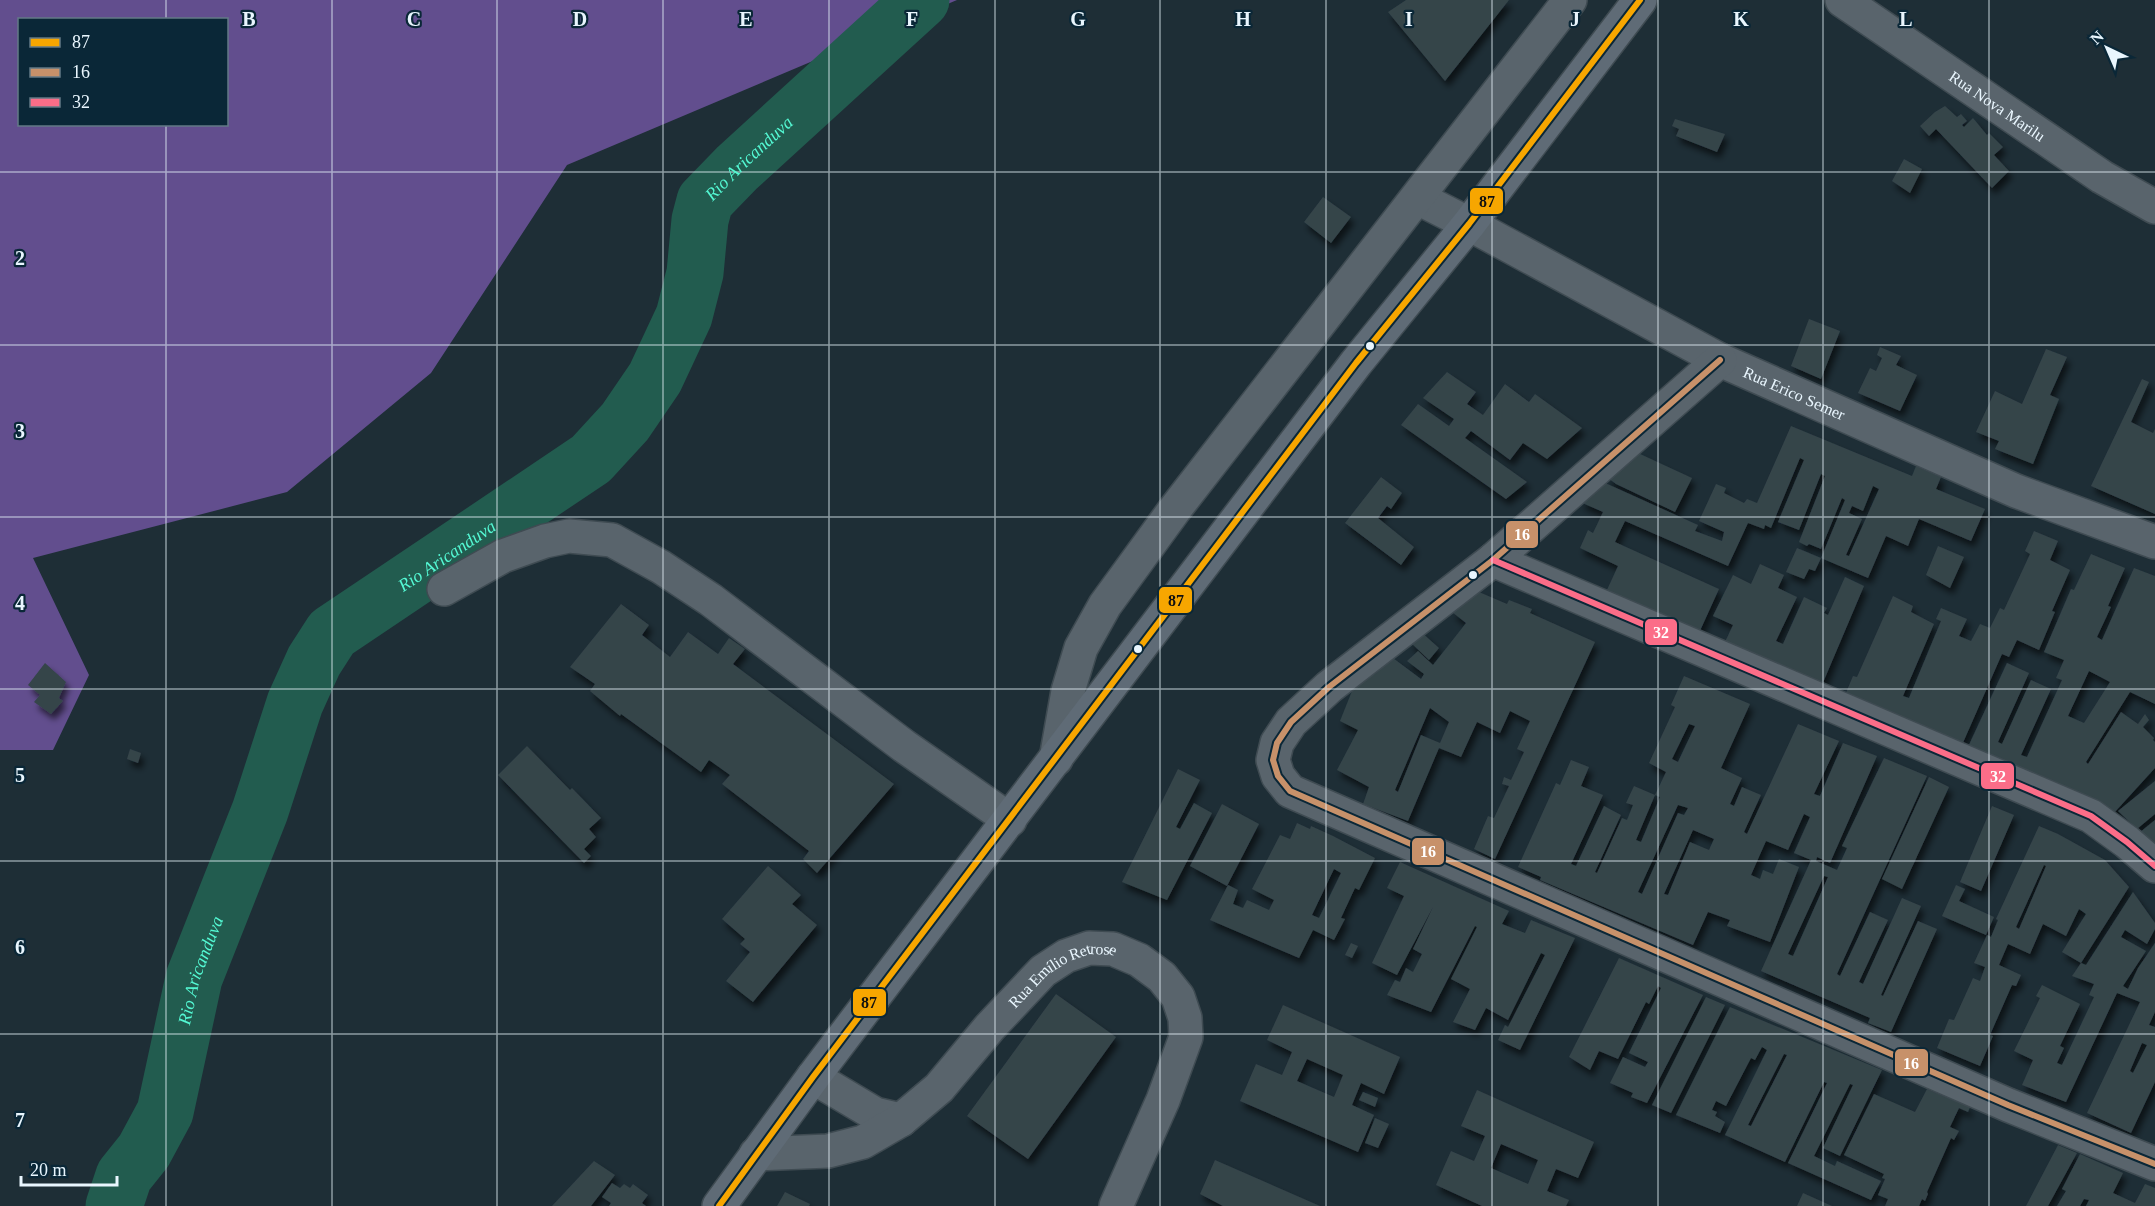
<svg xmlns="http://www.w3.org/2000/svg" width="2155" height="1206" font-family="Georgia,serif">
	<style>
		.forest { fill: #624e8e; fill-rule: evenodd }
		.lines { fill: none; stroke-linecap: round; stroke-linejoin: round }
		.river { stroke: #225c4f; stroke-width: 57 }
		.building { fill: #35444a; fill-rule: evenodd; filter: url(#shadow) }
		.minor-casing { stroke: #3f4b52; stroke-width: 36 }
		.primary-casing { stroke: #3f4b52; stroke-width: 36 }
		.minor { stroke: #59646c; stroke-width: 33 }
		.primary { stroke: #5f6b76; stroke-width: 33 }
		.bus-1-casing { stroke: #0a2737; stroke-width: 10 }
		.bus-2-casing { stroke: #0a2737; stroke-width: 10 }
		.bus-3-casing { stroke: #0a2737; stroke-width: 10 }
		.bus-1 { stroke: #f7a600; stroke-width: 6 }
		.bus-2 { stroke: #c7916a; stroke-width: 6 }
		.bus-3 { stroke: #fb6d88; stroke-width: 6 }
		.grid { fill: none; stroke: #e9f6fe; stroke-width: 1.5; stroke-opacity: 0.55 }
		.bus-dot { fill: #e9f6fe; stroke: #0a2737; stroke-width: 2 }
		.labels { text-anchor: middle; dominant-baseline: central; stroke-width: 4.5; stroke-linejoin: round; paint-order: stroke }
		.street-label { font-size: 16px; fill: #e9f6fe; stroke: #0a2737 }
		.water-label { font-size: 18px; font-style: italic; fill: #54f8d3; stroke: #0a2737 }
		.grid-label { font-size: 20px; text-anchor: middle; font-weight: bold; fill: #e9f6fe; stroke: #0a2737; stroke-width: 4.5; stroke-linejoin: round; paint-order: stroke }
		.line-badge { stroke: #0a2737; stroke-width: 2 }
		.badge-label { font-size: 16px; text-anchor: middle; font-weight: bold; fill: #fff }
		.pale-badge-label { font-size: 16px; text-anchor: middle; font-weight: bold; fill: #111 }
	</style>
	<defs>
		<filter id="shadow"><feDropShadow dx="3.5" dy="6" stdDeviation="3" flood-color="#0009"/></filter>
	</defs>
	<rect width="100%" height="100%" fill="#1e2e36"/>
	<path class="forest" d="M0 0H957L567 165 431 373 287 492 33 558 89 675 53 750H0ZM20 20H226V124H20Z"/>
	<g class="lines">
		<path class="river" id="s1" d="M114 1206 124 1176 144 1151 165 1112 194 978 260 811 295 703 314 661 332 633 591 459 625 422 655 378 684 316 695 273 700 220 705 201 737 168 921 0"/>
	</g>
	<path class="building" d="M1406 0H1509L1445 81 1388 12Z
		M1945 106 1957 117 1961 114 1967 121 1962 125 1964 127 1973 118 1987 135 1989 133 2003 147 1994 155 2009 171 1992 188 1936 129 1929 136 1920 126 1935 112Z
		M1675 119 1725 134 1717 152 1676 136 1679 129 1672 126Z
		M1904 159 1922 169 1910 193 1892 181Z
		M1323 197 1351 217 1331 243 1304 222Z
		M1809 319 1840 331 1821 379 1791 366Z
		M1880 347 1901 356 1896 365 1917 375 1900 411 1858 393 1870 368 1876 371 1882 358 1877 355Z
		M2046 349 2067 357 2050 395 2059 399 2033 464 1995 449 1999 441 1976 432 1995 391 2022 404Z
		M1447 372 1476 392 1467 404 1483 415 1505 384 1529 402 1535 394 1582 428 1547 459 1523 443 1510 460 1471 431 1465 438 1527 482 1506 499 1401 425 1418 404 1449 426 1454 419 1423 398Z
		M2142 379 2149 382 2131 422 2153 433 2155 429V514L2091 486Z
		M1791 426 1912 476 1916 466 1941 477 1936 489 1985 509 1971 541 1919 519 1908 546 1886 536 1868 578 1821 558 1845 500 1842 498 1821 549 1809 544 1807 546 1799 542 1825 476 1821 474 1799 530 1778 522 1804 460 1800 458 1771 528 1765 525 1764 529 1748 523 1728 566 1625 521 1615 542 1719 589 1699 633 1606 592 1618 566 1580 548 1588 530 1593 533 1603 512 1580 502 1603 482 1698 525 1695 531 1722 541 1724 532 1699 521 1716 484 1726 488 1724 493 1744 503 1747 499 1757 503ZM1873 486 1879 489 1849 556 1846 555 1862 519 1849 513 1852 506 1863 511Z
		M1638 453 1692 478 1675 512 1616 484 1608 478Z
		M1381 477 1402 493 1391 509 1387 506 1378 518 1414 547 1401 565 1345 523Z
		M2034 531 2058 541 2050 560 2070 570 2052 611 2055 612 2039 650 2017 640 2009 657 2002 654 1962 745 1845 695 1853 676 1857 677 1893 596 1913 606 1911 612 1934 624 1903 696 1909 698 1941 621 1936 619 1941 608 1967 619 1959 636 1971 641 1980 624 1990 628 2000 608 2004 610 2030 554 2025 551Z
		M1938 546 1964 557 1950 588 1926 575Z
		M1797 548 1821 558 1815 571 1809 569 1804 579 1786 572Z
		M2091 554 2125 568 2108 606 2111 607 2097 637 2102 640 2134 568 2155 576V704L2130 692 2086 762 2088 764 2121 712 2138 724 2145 714 2149 720 2143 727 2154 738 2153 740 2155 742V768L2114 813 1968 747 2007 663 2029 673 1998 742 2002 744 2031 680 2051 689 2021 755 2027 757 2062 680 2056 678 2064 660 2044 652 2071 589 2074 590ZM2089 671 2110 682 2084 723 2068 716Z
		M1760 564 1784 575 1778 588 1797 597 1776 641 1783 644 1804 597 1827 608 1824 613 1828 615 1845 577 1864 586 1822 685 1724 644 1733 625 1713 616 1733 575 1751 584Z
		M1479 592 1507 604 1509 600 1532 609 1530 613 1595 642 1495 859 1474 849 1488 816 1494 818 1509 786 1502 784 1504 777 1511 780 1524 752 1517 749 1530 721 1510 711 1500 733 1477 722 1461 757 1439 748 1408 821 1363 804 1369 787 1337 770 1358 730 1340 721 1356 681 1375 674 1393 658 1421 679 1424 674 1407 661 1418 651 1433 665 1466 623 1452 612ZM1430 708 1449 722 1440 743 1421 735 1398 792 1395 790Z
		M621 604 649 625 642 635 670 657 688 632 718 654 729 638 745 649 733 664 894 784 817 873 803 859 809 851 722 784 730 775 709 760 701 772 621 714 620 716 590 691 595 684 570 667Z
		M1420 631 1439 648 1429 660 1410 642Z
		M45 663 66 682 59 698 63 701 51 714 34 702 40 695 28 685Z
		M1684 676 1750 704 1721 768 1742 778 1730 804 1734 806 1742 787 1761 795 1744 832 1747 834 1798 724 1839 741 1814 794 1820 796 1843 743 1877 756 1830 863 1817 857 1816 861 1837 870 1847 848 1842 846 1884 758 1927 776 1837 974 1840 976 1870 912 1888 920 1859 982 1863 984 1902 898 1921 906 1881 995 1883 996 1918 921 1937 929 1891 1032 1868 1023 1870 1018 1761 971 1811 860 1794 853 1810 817 1804 814 1788 850 1766 841 1751 875 1760 879 1763 870 1773 874 1779 859 1799 867 1770 942 1727 926 1730 920 1708 912 1693 945 1540 880 1541 877 1518 867 1556 783 1560 785 1571 760 1589 767 1581 786 1603 795 1571 864 1576 866 1604 806 1621 815 1595 872 1597 873 1622 818 1627 820 1633 805 1626 803 1634 786 1655 795 1666 772 1649 763 1675 707 1671 705ZM1689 724 1695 726 1678 762 1672 759ZM1655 795 1660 797 1641 842 1636 840ZM1678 805 1688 808 1684 815 1678 813 1642 894 1638 892ZM1693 830 1714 839 1709 850 1690 842 1668 895 1664 894ZM1824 876 1828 877 1793 956 1788 954Z
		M527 746 570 790 572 788 601 818 589 829 596 837 584 849 591 856 584 863 498 775Z
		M130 749 141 753 138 763 127 759Z
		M1178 769 1200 780 1176 827 1180 829 1194 803 1212 813 1167 900 1122 882Z
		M1929 777 1949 787 1902 889 1882 879Z
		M2155 781V814L2137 829 2118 811Z
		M1222 804 1259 824 1227 886 1190 866Z
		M1992 806 2014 815 1981 891 1960 882Z
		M2155 820V855L2139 833Z
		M1297 823 1310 829 1311 826 1333 836 1375 858 1359 890 1355 888 1341 918 1345 919 1334 940 1313 930 1299 958 1210 920 1228 885 1238 890 1233 904 1243 908 1247 900 1269 910 1274 900 1252 889 1280 835 1290 839ZM1334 869 1341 873 1319 918 1312 915Z
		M2039 826 2058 834 2105 860 2129 887 2081 963 2062 952 2086 914 2079 909 2066 936 2043 924 2030 954 2008 944 1999 965 2021 975 2016 986 2012 985 1990 1035 1993 1036 1980 1066 1937 1048 1949 1019 1954 1020 1973 978 1980 981 1985 967 1974 963 1987 935 1991 937 1998 920 1996 919ZM2044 865 2046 866 2019 929 2016 927Z
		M1400 862 1509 911 1502 924 1525 933 1531 920 1575 938 1520 1050 1498 1040 1505 1025 1508 1027 1545 955 1541 953 1508 1020 1486 1008 1475 1030 1453 1022 1470 989 1451 979 1477 927 1475 926 1431 1012 1387 995 1395 980 1400 982 1406 968 1413 972 1422 954 1413 949 1433 907 1397 975 1372 963 1404 896 1387 888Z
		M768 866 801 895 792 904 817 925 753 1002 726 981 750 952 740 944 745 939 722 919Z
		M1956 885 1965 889 1959 901 1994 917 1986 935 1942 916Z
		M2133 892 2155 923V929L2147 944 2125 930 2121 937 2146 951 2123 986 2128 989 2138 968 2155 943V1012L2149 1025 2155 1027V1082L2131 1133 2087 1113 2140 1002 2117 993 2066 1102 2022 1085 2033 1060 2014 1051 2040 998 2036 996 2042 985 2080 1004 2060 1046 2064 1048 2057 1063 2062 1065 2094 997 2089 995 2094 984 2072 976 2081 963 2086 965ZM2142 1043 2147 1045 2133 1073 2130 1071Z
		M1351 943 1358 946 1352 958 1345 955Z
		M1619 958 1703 995 1647 1103 1631 1097 1633 1093 1610 1083 1623 1057 1645 1067 1648 1062 1629 1053 1661 988 1658 986 1649 1004 1646 1002 1618 1059 1599 1051 1590 1070 1569 1057Z
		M1056 994 1116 1037 1028 1159 967 1116Z
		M1706 997 1725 1005 1671 1113 1652 1105Z
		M1283 1005 1400 1057 1384 1094 1361 1083 1352 1105 1374 1115 1358 1152 1240 1101 1256 1064 1282 1075 1292 1052 1267 1040ZM1307 1059 1343 1075 1334 1097 1297 1081Z
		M1730 1007 1882 1070 1840 1156 1823 1148 1853 1085 1850 1084 1814 1156 1835 1166 1837 1161 1881 1181 1871 1200 1788 1163 1827 1083 1824 1082 1785 1162 1725 1135 1767 1050 1762 1047 1755 1060 1751 1058 1726 1106 1716 1101 1712 1110 1717 1112 1715 1116 1725 1122 1720 1133 1676 1115ZM1784 1054 1787 1055 1751 1126 1748 1125Z
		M1927 1089 1970 1107 1968 1112 1959 1108 1950 1127 1959 1131 1954 1140 1951 1138 1927 1192 1928 1194 1925 1201 1922 1199 1919 1206H1885L1888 1199 1878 1195 1885 1179 1882 1178 1884 1174 1844 1155 1874 1094 1915 1112Z
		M1477 1090 1594 1142 1578 1178 1556 1169 1547 1191 1569 1200 1566 1206H1482L1436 1185 1451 1151 1474 1161 1485 1136 1461 1126ZM1501 1144 1538 1160 1528 1184 1491 1168Z
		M1363 1092 1378 1098 1375 1107 1359 1100Z
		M1375 1118 1389 1124 1378 1148 1365 1143Z
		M2058 1145 2077 1153 2048 1206H2026Z
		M2080 1154 2123 1173 2113 1193 2135 1203 2145 1184 2155 1188V1206H2086L2089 1200 2084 1199 2080 1206H2057L2066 1191 2062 1189Z
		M1215 1160 1320 1206H1223L1200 1194Z
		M594 1161 615 1175 591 1206H552Z
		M612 1183 620 1188 624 1184 630 1188 633 1184 648 1195 642 1203 646 1206H609L611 1203 602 1197Z
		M785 1192 810 1204 809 1206H777Z
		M1803 1193 1832 1206H1797Z"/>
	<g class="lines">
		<g class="minor-casing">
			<g id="minor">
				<path id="s2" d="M1842 0 2102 177 2155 207"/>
				<path id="s3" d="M1418 198 1469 224 1720 360 2016 491 2155 542"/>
				<path d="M1720 360 1493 560 1329 687 1291 722 1277 743 1273 760 1278 776 1290 791 2008 1105 2155 1164"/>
				<path d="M1493 560 2091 816 2127 842 2155 866"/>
				<path d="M444 589 503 556 545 541 569 536 612 540 661 567 711 600 904 746 1010 820"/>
				<path d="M1056 759 1068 691 1081 648 1105 605 1175 509 1570 0"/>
				<path d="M813 1077 875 1114 901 1120"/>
				<path id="s4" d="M756 1154 828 1151 863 1142 901 1120 939 1088 990 1027 1043 971 1066 956 1089 948 1113 949 1139 960 1162 977 1178 997 1185 1018 1186 1037 1163 1100 1116 1206"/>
			</g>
		</g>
		<g class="primary-casing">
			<path id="primary" d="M719 1206 813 1077 1356 363 1469 224 1640 0"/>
		</g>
		<use href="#minor" class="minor"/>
		<use href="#primary" class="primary"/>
		<g class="bus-1-casing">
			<path id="bus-1" d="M719 1206 813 1077 1356 363 1469 224 1640 0"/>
		</g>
		<g class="bus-2-casing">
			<path id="bus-2" d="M1720 360 1493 560 1329 687 1291 722 1277 743 1273 760 1278 776 1290 791 2008 1105 2155 1164"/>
		</g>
		<g class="bus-3-casing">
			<path id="bus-3" d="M1493 560 2091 816 2127 842 2155 866"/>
		</g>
		<use href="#bus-1" class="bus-1"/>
		<use href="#bus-2" class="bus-2"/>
		<use href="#bus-3" class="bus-3"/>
	</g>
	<path class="grid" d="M166 0V20M332 0V1206M497 0V1206M663 0V1206M829 0V1206M995 0V1206M1160 0V1206M1326 0V1206M1492 0V1206M1658 0V1206M1823 0V1206M1989 0V1206M166 124V1206M0 172H2155M0 345H2155M0 517H2155M0 689H2155M0 861H2155M0 1034H2155"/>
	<g class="bus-dot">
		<circle cx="1370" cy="346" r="5"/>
		<circle cx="1473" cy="575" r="5"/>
		<circle cx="1138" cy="649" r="5"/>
	</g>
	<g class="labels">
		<g class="street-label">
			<text stroke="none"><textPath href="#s2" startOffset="188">Rua Nova Marilu</textPath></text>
			<text stroke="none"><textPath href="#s3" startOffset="424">Rua Erico Semer</textPath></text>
			<text stroke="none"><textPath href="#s4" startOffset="375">Rua Emílio Retrose</textPath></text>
		</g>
		<g class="water-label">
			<text stroke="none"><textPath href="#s1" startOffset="1280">Rio Aricanduva</textPath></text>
			<text stroke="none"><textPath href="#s1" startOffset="756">Rio Aricanduva</textPath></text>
			<text stroke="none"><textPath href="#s1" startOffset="254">Rio Aricanduva</textPath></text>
		</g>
	</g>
	<g class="grid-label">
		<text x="249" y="26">B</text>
		<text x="414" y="26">C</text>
		<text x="580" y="26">D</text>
		<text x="746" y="26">E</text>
		<text x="912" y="26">F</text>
		<text x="1078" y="26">G</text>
		<text x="1243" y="26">H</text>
		<text x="1409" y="26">I</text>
		<text x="1575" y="26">J</text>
		<text x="1741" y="26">K</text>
		<text x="1906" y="26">L</text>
		<text x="20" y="265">2</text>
		<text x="20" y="438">3</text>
		<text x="20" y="610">4</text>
		<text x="20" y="782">5</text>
		<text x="20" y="954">6</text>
		<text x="20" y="1127">7</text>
	</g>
	<g class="line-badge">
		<rect x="1469" y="187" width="35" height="28" rx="6" fill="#f7a600"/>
		<rect x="1505" y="520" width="34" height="29" rx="6" fill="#c7916a"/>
		<rect x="1158" y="586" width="35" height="28" rx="6" fill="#f7a600"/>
		<rect x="1644" y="618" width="34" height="28" rx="6" fill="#fb6d88"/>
		<rect x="1980" y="762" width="35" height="28" rx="6" fill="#fb6d88"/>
		<rect x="1411" y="837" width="34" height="29" rx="6" fill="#c7916a"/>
		<rect x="852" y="988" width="35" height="29" rx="6" fill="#f7a600"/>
		<rect x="1894" y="1048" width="35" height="29" rx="6" fill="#c7916a"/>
	</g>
	<g class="badge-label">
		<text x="1522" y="540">16</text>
		<text x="1661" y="638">32</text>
		<text x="1998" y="782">32</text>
		<text x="1428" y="857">16</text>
		<text x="1911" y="1069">16</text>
	</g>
	<g class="pale-badge-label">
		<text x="1487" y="207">87</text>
		<text x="1176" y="606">87</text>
		<text x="869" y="1008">87</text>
	</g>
	<rect x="18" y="18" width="210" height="108" fill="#0a2737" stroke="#637a87" stroke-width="1.5"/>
	<rect x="30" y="38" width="30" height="9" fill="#f7a600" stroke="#637a87" stroke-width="1.5"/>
	<text x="72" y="48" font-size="18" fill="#e9f6fe">87</text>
	<rect x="30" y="68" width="30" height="9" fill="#c7916a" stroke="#637a87" stroke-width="1.5"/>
	<text x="72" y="78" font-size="18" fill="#e9f6fe">16</text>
	<rect x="30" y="98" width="30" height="9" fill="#fb6d88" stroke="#637a87" stroke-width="1.5"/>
	<text x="72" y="108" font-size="18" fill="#e9f6fe">32</text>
	<g transform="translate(2107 48) rotate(316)" stroke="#0a2737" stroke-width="4.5" paint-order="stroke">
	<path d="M0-4.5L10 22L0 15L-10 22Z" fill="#e9f6fe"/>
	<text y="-9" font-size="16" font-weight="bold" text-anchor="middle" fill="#e9f6fe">N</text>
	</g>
	<path d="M21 1176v9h96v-9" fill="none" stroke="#e9f6fe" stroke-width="3"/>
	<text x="30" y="1176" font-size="18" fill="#e9f6fe" stroke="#0a2737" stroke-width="4.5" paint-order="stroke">20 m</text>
</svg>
